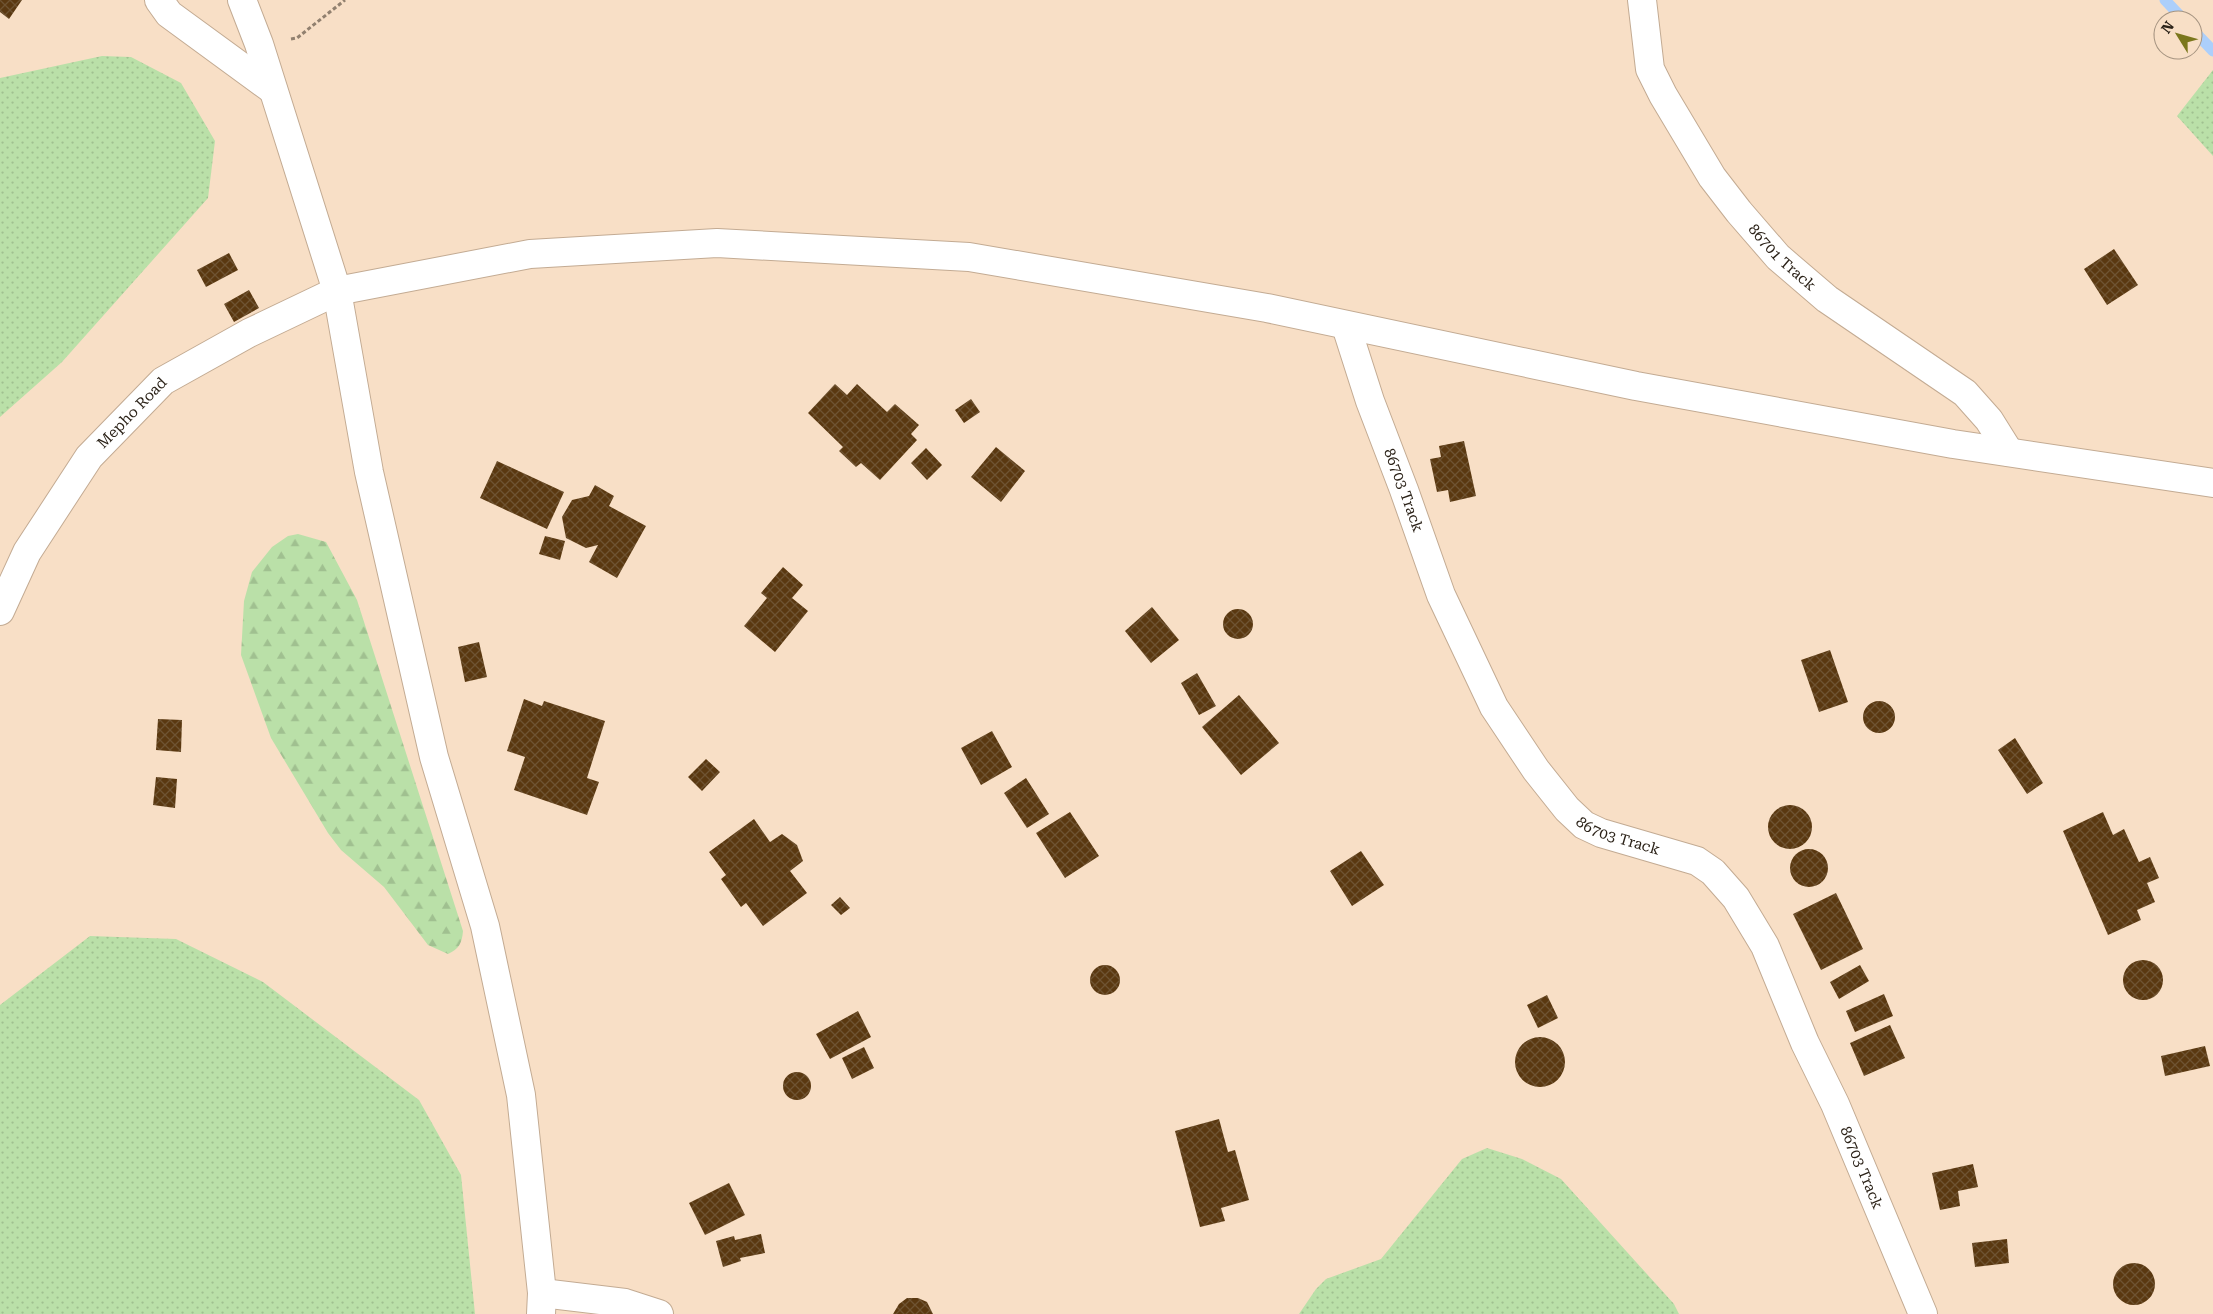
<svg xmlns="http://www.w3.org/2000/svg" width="2213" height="1314" font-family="'Roboto Serif',serif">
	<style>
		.grass { fill: url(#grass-dots) }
		.forest { fill: url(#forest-firs) }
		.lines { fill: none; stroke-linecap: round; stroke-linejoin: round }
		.stream { stroke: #accffb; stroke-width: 11 }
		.building { fill: url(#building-cross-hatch) }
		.minor-casing { stroke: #c3ab93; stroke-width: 30 }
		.tertiary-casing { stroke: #c3ab93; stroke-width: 30 }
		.path { stroke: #91806f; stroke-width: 3; stroke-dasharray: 4 2.5; stroke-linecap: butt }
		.minor { stroke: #fff; stroke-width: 28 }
		.tertiary { stroke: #fff; stroke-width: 28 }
		.labels { text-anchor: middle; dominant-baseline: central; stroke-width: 5; stroke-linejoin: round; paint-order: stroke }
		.street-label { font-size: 15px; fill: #2c2319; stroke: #f8dfc6 }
	</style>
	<defs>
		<pattern id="grass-dots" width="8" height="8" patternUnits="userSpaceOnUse" patternTransform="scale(1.25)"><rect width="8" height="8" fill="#bae0a8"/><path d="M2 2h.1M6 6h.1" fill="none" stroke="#a0c090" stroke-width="1.8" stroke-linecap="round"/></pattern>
		<pattern id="forest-firs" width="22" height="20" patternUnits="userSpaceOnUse" patternTransform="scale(1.25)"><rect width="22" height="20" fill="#bae0a8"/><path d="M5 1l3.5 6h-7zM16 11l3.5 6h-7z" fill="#a0c090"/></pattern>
		<pattern id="building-cross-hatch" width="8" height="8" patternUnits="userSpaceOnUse" patternTransform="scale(1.25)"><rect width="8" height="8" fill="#5a3810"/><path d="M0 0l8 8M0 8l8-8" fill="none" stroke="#6e5332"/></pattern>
	</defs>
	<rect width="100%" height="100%" fill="#f8dfc6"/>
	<path class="grass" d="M102 56 131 57 181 83 215 141 208 198 62 362 0 417V78Z
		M2213 70V156L2177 116Z
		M90 936 176 939 263 982 419 1100 461 1175 475 1314H0V1005Z
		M1487 1148 1522 1159 1561 1179 1674 1304 1679 1314H1299L1316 1289 1326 1279 1381 1259 1462 1159Z"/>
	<path class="forest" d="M298 534 326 542 357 600 463 931C462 943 459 949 448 954L428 945 384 887 341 850 328 833 271 738 241 655 244 601 252 572 272 547 288 536Z"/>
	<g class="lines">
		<path class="stream" d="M2165 0 2184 20
			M2193 30 2213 51"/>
	</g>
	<path class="building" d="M0 0H22L9 19 0 12Z
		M2114 249 2138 285 2107 305 2084 269Z
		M229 253 238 270 206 287 197 270Z
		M249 290 259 308 234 322 224 304Z
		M835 384 847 395 857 384 887 412 895 404 919 425 911 434 917 440 880 480 861 463 856 467 839 451 843 447 808 413Z
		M971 399 980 412 964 423 955 410Z
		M1464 441 1476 496 1450 502 1448 490 1437 492 1430 459 1441 457 1439 446Z
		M996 447 1025 471 1001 502 971 477Z
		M926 448 942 465 927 480 911 463Z
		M497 461 564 492 547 529 480 498Z
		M595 485 614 496 609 506 646 526 617 578 589 562 598 545 586 548 566 538 562 517 572 500 589 496Z
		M545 536 565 541 560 560 539 554Z
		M783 567 803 585 792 598 808 611 775 652 744 626 767 598 761 593Z
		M1152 607 1179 640 1151 663 1125 631Z
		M1223 624a15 15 0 1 1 30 0a15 15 0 1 1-30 0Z
		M479 642 487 677 465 682 458 647Z
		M1830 650 1848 702 1819 712 1801 660Z
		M1197 673 1216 706 1199 715 1181 683Z
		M1239 695 1279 743 1241 775 1202 727Z
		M524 699 542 706 544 701 605 721 587 778 599 782 587 815 514 790 525 757 507 751Z
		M1863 717a16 16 0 1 1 32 0a16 16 0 1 1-32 0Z
		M158 719 182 720 181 752 156 750Z
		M992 731 1012 767 981 785 961 748Z
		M2015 738 2043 783 2027 794 1998 750Z
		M706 759 720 772 702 791 688 777Z
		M156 777 177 779 175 808 153 805Z
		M1026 778 1049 814 1027 828 1004 793Z
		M1768 827a22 22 0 1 1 44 0a22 22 0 1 1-44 0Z
		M1070 812 1099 856 1065 878 1036 833Z
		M2103 812 2113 835 2124 829 2139 862 2150 857 2159 878 2147 883 2155 902 2137 910 2141 920 2108 935 2063 831Z
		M754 819 770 842 782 834 797 845 803 861 790 871 807 893 763 926 746 903 741 907 721 879 726 875 709 852Z
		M1790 868a19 19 0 1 1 38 0a19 19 0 1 1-38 0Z
		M1361 851 1384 885 1352 906 1330 871Z
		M1836 893 1863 949 1821 970 1793 914Z
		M840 897 850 908 841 915 831 905Z
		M2123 980a20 20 0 1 1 40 0a20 20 0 1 1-40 0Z
		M1090 980a15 15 0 1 1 30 0a15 15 0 1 1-30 0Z
		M1860 965 1869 981 1839 999 1830 982Z
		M1884 994 1893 1016 1855 1032 1846 1011Z
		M1547 995 1558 1018 1538 1028 1527 1005Z
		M858 1011 871 1037 830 1059 816 1034Z
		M1890 1025 1905 1058 1864 1076 1850 1043Z
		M1515 1062a25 25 0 1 1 50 0a25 25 0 1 1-50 0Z
		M2205 1046 2210 1066 2165 1076 2161 1056Z
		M864 1047 874 1068 852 1079 842 1058Z
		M783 1086a14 14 0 1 1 28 0a14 14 0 1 1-28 0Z
		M1219 1119 1228 1152 1235 1150 1249 1200 1221 1208 1225 1221 1200 1227 1175 1131Z
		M1973 1164 1978 1187 1958 1191 1960 1206 1940 1210 1932 1173Z
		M729 1183 745 1215 705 1235 689 1203Z
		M761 1234 765 1253 740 1258 741 1261 723 1267 716 1241 734 1236 735 1240Z
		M2007 1239 2009 1263 1975 1267 1972 1243Z
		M2113 1284a21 21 0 1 1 42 0a21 21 0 1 1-42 0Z
		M907 1298H918L927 1302 933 1314H893L899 1304Z"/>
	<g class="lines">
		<g class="minor-casing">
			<g id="minor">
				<path d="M159 0 169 14 273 90"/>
				<path d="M242 0 259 44 337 291"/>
				<path id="s1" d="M1642 0 1650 69 1663 95 1712 177 1739 212 1778 257 1827 299 1965 393 1989 420 2009 452"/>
				<path id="s2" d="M1346 326 1370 401 1404 490 1441 595 1494 707 1536 770 1567 809 1584 825 1601 833 1697 861 1713 872 1736 898 1765 946 1805 1043 1835 1104 1923 1314"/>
				<path d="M542 1293 625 1303 659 1314"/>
			</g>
		</g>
		<g class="tertiary-casing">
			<g id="tertiary">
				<path d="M337 291 369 472 434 757 485 926 521 1095 542 1293 541 1314"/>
				<path id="s3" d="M0 611 27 552 89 457 163 381 249 333 337 291 530 254 717 243 969 257 1267 308 1636 386 1953 444 2213 483"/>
			</g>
		</g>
		<path class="path" d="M291 39 297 38 345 0"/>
		<use href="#minor" class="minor"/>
		<use href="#tertiary" class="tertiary"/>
	</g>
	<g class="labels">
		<g class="street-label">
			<text stroke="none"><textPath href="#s1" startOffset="301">86701 Track</textPath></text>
			<text stroke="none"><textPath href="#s3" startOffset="240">Mepho Road</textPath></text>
			<text stroke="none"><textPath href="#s2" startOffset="174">86703 Track</textPath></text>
			<text stroke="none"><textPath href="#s2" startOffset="594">86703 Track</textPath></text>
			<text stroke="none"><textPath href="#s2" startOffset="1029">86703 Track</textPath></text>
		</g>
	</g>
	<g transform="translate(2178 35) rotate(307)"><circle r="24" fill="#f8dfc6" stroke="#a69481"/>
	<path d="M0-4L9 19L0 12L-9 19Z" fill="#7b771c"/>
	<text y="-8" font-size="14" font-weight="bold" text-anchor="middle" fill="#2c2319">N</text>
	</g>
</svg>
